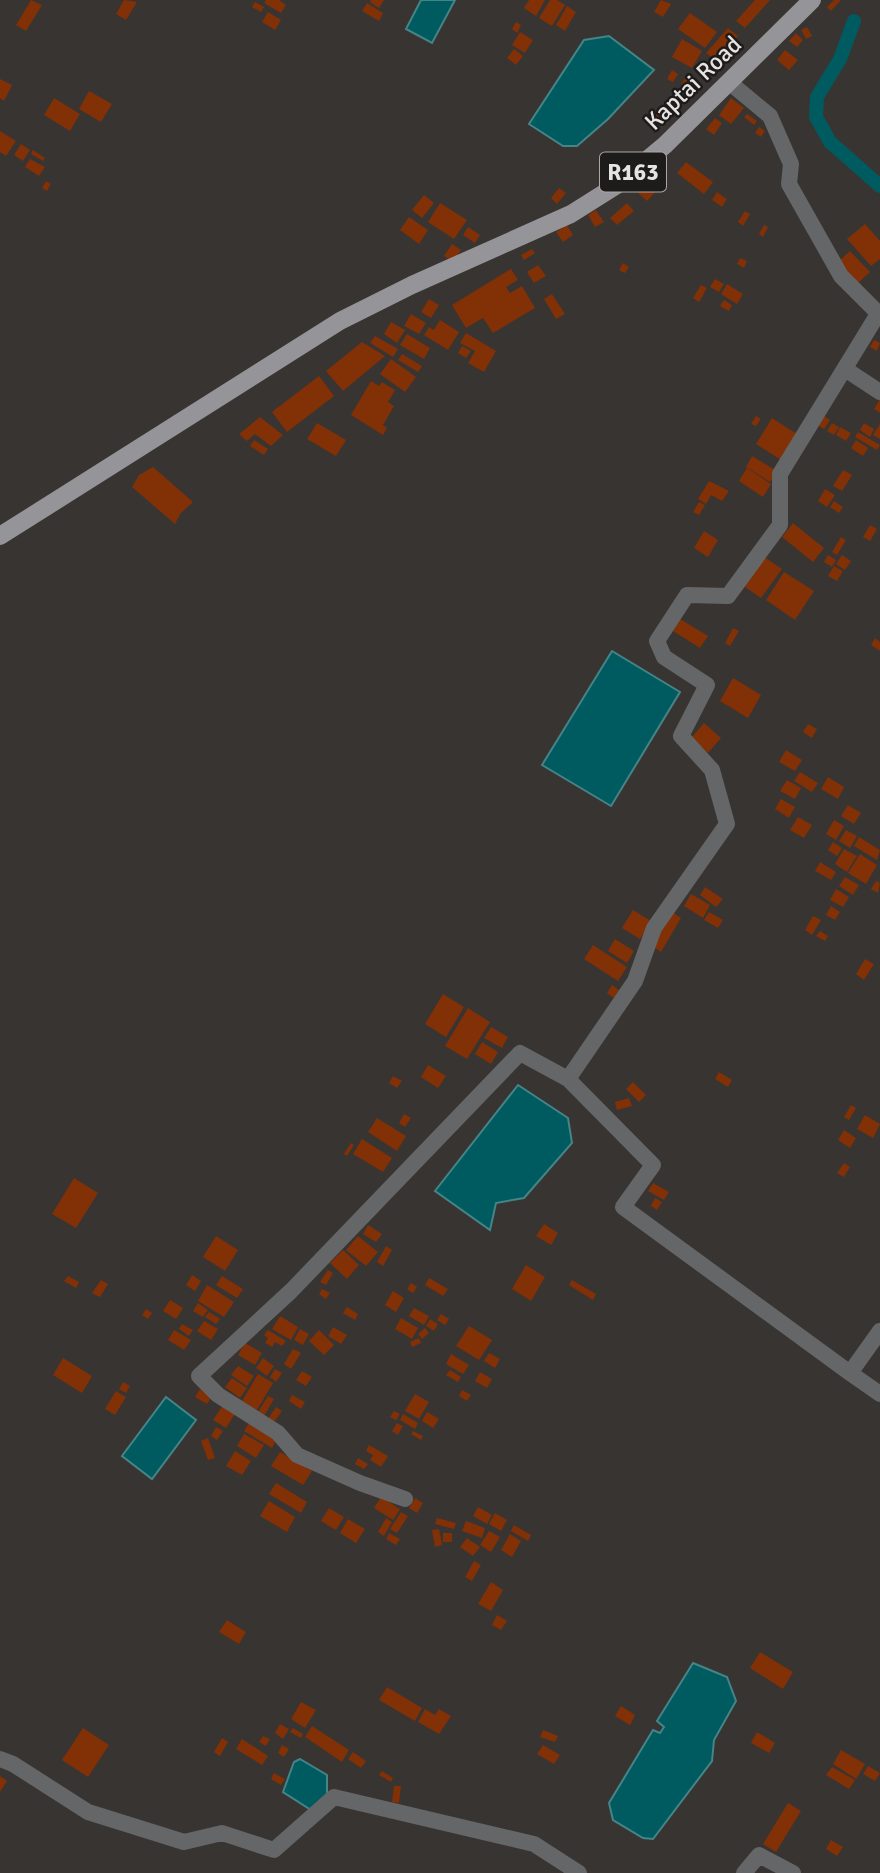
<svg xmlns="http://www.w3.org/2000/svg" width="880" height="1873" font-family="Signika,sans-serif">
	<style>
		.water { fill: #005b60; stroke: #458487; stroke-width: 2 }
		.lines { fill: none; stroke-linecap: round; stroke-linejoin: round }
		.canal { stroke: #005b60; stroke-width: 14 }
		.building { fill: #823006 }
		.minor { stroke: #656667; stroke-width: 16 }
		.primary { stroke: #959599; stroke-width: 18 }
		.labels { text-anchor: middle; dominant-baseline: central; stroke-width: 5; stroke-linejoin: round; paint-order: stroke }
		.shield { fill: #1e1c1b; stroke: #aaa8a7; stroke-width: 2 }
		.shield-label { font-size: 23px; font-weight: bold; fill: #e6e4e3 }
		.street-label { font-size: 24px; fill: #e6e4e3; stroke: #1e1c1b }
	</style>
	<rect width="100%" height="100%" fill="#383432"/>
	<path class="water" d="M421 0H455L432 43 406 29Z
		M609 36 654 70 608 119 577 146H563L529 124 584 40Z
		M612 651 680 692 611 806 542 765Z
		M518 1085 568 1118 572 1143 524 1198 496 1203 490 1230 435 1191Z
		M166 1397 196 1420 152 1479 122 1456Z
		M693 1663 727 1677 736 1701 714 1740 712 1761 653 1839 643 1838 613 1820 609 1803 653 1730 660 1733 664 1727 657 1721Z
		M300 1759 327 1775V1796L311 1810 283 1792 294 1762Z"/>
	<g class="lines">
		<path class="canal" d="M854 21 840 59 817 97 816 117 830 142 880 186"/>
	</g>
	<path class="building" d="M31 0 42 5 26 31 16 25Z
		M124 0 137 2 126 20 116 14Z
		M266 0H279L286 5 281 13 264 3Z
		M371 0H384L379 8 370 2Z
		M529 0H545L536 16 524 8Z
		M550 0H557L565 5 552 26 539 18Z
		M661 0 671 4 663 17 654 12Z
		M755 0H770L745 28 736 21Z
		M834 0H841L831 11 827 7Z
		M255 2 264 7 261 12 252 7Z
		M367 3 383 13 379 21 362 11Z
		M567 6 576 12 565 31 556 25Z
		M268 12 281 20 275 30 262 22Z
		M690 13 717 32 705 48 678 29Z
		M516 22 521 25 517 33 512 29Z
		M807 27 812 36 806 39 801 30Z
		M728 28 738 36 716 61 706 53Z
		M520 32 533 40 525 53 512 45Z
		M796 33 803 40 797 47 789 41Z
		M682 39 702 51 692 68 672 57Z
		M514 49 523 56 516 65 507 58Z
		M785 50 798 60 789 70 777 60Z
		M672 70 678 74 673 82 667 79Z
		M686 76 697 83 692 92 681 85Z
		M0 79 12 85 4 101 0 98Z
		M89 91 112 104 101 122 79 109Z
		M54 98 80 114 70 131 44 115Z
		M731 98 744 108 731 124 719 115Z
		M661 106 666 109 658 120 654 117Z
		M747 114 757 121 754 125 744 117Z
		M715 118 722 123 714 135 706 129Z
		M759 127 765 131 761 137 755 133Z
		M0 131 16 141 6 156 0 152Z
		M21 144 30 150 23 161 14 155Z
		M33 150 45 158 43 161 31 154Z
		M30 159 45 167 39 176 25 167Z
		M686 162 713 182 704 194 677 173Z
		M658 170 667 179 647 201 638 193Z
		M46 181 51 184 47 191 42 188Z
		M559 188 566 193 557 204 551 198Z
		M717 192 727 199 722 207 712 200Z
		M424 195 434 203 422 218 412 210Z
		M440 203 467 220 454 239 428 222Z
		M627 203 634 211 617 225 610 218Z
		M596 210 604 222 595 227 588 215Z
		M745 211 750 214 743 226 738 222Z
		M409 217 428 230 419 244 400 230Z
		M865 224 880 241V259L871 266 847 239Z
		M567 225 573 235 563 242 556 232Z
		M764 225 768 227 763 237 759 234Z
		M468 227 480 235 475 243 463 235Z
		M452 244 461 250 453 262 444 256Z
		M532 249 535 253 524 260 521 255Z
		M850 251 870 272 858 283 838 262Z
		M740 258 747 261 744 268 737 264Z
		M623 263 629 267 625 273 619 270Z
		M538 265 546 276 534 283 527 272Z
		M511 269 518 280 506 287 510 293 522 286 535 308 493 333 483 318 466 328 452 305Z
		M715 279 724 284 719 292 710 287Z
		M727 284 743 294 737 304 721 294Z
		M701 285 707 288 699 302 693 298Z
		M552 294 565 314 556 319 544 299Z
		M429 299 439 305 431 318 421 312Z
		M724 300 732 305 729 311 720 306Z
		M411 314 426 323 419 334 404 326Z
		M440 320 459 332 448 350 424 335 429 327 434 330Z
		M391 322 405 330 397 343 384 334Z
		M466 333 496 351 484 372 468 363 475 351 460 343Z
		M407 334 430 348 424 359 400 345Z
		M375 336 398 349 393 357 370 343Z
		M874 340 880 343 877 351 870 347Z
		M362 342 385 356 343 391 326 371Z
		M462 346 471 351 466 358 458 353Z
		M402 354 422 366 418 372 398 360Z
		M391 359 416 377 405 392 380 374Z
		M319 376 334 396 287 432 272 412Z
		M371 381 379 386 382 382 395 390 388 402 394 406 383 425 387 428 383 435 351 415Z
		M880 399V413L874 409Z
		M823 415 830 420 824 429 817 425Z
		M756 416 761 419 756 426 751 424Z
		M260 417 283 435 271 446 255 434 247 441 239 434Z
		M772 418 797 434 781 460 756 444Z
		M317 423 346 440 336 456 307 439Z
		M832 423 839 427 834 435 827 431Z
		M864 423 874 429 870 437 860 430Z
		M880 424V439L873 435Z
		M840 427 851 433 846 441 836 435Z
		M858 432 880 445 877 450 855 437Z
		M254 440 268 449 264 455 250 446Z
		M856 440 868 448 863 456 851 448Z
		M752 456 777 471 770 482 746 467Z
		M153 467 193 502 180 514 175 524 132 487 139 475Z
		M747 468 771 484 763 497 739 481Z
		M843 470 852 475 842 491 833 486Z
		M709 481 729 491 722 501 711 495 706 504 698 499Z
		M825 489 835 495 827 507 818 501Z
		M834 501 843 507 839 513 830 507Z
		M699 502 705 505 699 515 693 512Z
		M793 523 824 548 813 562 782 537Z
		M870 525 877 529 870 541 863 537Z
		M704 531 718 540 708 557 694 548Z
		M841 537 846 540 837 555 832 552Z
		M828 555 836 560 832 567 824 562Z
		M842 555 851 561 845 570 836 564Z
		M763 556 782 569 761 598 742 585Z
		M834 566 843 571 837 581 828 576Z
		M784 572 814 591 795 620 766 600Z
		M680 619 708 636 700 648 673 631Z
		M733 628 739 631 730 646 725 643Z
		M875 638 880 642V651L871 645Z
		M733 678 761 695 748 718 720 701Z
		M704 723 721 738 708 753 691 738Z
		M808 724 817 729 812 738 803 732Z
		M786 750 802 760 795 771 779 762Z
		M800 772 818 783 812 792 794 781Z
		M828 777 844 787 838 799 821 789Z
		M787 780 801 788 795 799 780 791Z
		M781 799 795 807 789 818 775 809Z
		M848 805 861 813 854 824 841 816Z
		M798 817 812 825 804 838 790 830Z
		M834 820 844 826 836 840 826 834Z
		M846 830 857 836 850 848 839 841Z
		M859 837 880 850 877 860 854 846Z
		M833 842 842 848 837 856 828 850Z
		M844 849 857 856 847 872 835 864Z
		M860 854 877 865 866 884 848 873Z
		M820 862 836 872 831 880 815 871Z
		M845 877 859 885 853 895 839 886Z
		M876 881 880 883 878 893 871 889Z
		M705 887 723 899 716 907 700 895Z
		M836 889 849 897 843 907 830 900Z
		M691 894 710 905 703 918 684 906Z
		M831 906 840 912 835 920 826 915Z
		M633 910 651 921 640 939 622 928Z
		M672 912 681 918 661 952 652 946Z
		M709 912 723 920 718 928 704 920Z
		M813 916 821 920 812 935 805 930Z
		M820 931 828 936 825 941 816 936Z
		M615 939 634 951 627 963 608 951Z
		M593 945 627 967 618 981 584 959Z
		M865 959 874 964 864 980 856 974Z
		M612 985 619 990 614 998 607 993Z
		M443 994 464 1007 446 1037 425 1024Z
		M468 1008 490 1022 467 1059 445 1046Z
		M491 1027 508 1037 502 1048 484 1038Z
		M482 1042 498 1052 491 1064 475 1054Z
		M428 1065 446 1076 438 1088 421 1077Z
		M719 1072 732 1080 728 1087 715 1079Z
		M393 1076 402 1081 397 1088 389 1083Z
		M633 1082 646 1095 639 1102 626 1089Z
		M629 1098 632 1106 617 1110 615 1102Z
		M851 1105 856 1108 849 1120 844 1117Z
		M404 1114 411 1118 405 1127 399 1123Z
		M865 1115 880 1124 873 1138 857 1129Z
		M377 1118 406 1136 397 1151 368 1132Z
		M844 1130 856 1138 850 1148 838 1140Z
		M362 1139 392 1158 383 1172 353 1154Z
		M351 1143 354 1145 347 1156 344 1154Z
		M844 1163 850 1167 844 1177 837 1173Z
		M74 1178 98 1193 76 1228 52 1214Z
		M653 1183 669 1192 664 1200 648 1191Z
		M655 1198 662 1202 657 1210 651 1206Z
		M544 1224 558 1233 551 1245 536 1236Z
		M368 1225 382 1234 376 1242 363 1234Z
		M216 1236 238 1250 225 1271 203 1257Z
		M358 1236 378 1252 366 1266 346 1250Z
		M386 1246 392 1250 383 1266 377 1262Z
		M343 1250 359 1265 347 1279 330 1263Z
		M526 1265 545 1277 531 1301 512 1289Z
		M328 1270 333 1273 326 1285 320 1282Z
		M192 1275 201 1281 195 1291 186 1285Z
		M68 1276 79 1282 76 1288 64 1281Z
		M222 1276 243 1289 237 1298 216 1285Z
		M429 1278 448 1289 443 1296 425 1285Z
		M101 1280 108 1284 100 1297 92 1293Z
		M572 1280 596 1294 593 1300 569 1285Z
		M411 1283 417 1287 413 1293 407 1289Z
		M207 1285 234 1302 224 1317 198 1301Z
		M322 1289 330 1293 326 1299 319 1294Z
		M393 1291 404 1298 396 1312 385 1305Z
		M170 1300 183 1308 176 1319 163 1311Z
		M198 1303 208 1310 203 1317 193 1311Z
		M347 1307 358 1314 355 1320 343 1313Z
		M414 1308 429 1316 424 1325 409 1316Z
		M146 1309 152 1313 148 1319 142 1315Z
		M209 1312 220 1319 216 1324 205 1317Z
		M441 1314 449 1319 445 1325 437 1320Z
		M280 1316 298 1327 291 1340 272 1329Z
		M401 1318 418 1328 412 1339 395 1329Z
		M430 1319 438 1324 434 1331 426 1326Z
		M204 1321 218 1329 211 1340 197 1331Z
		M182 1324 193 1330 189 1336 179 1329Z
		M469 1326 492 1340 479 1360 456 1346Z
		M333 1327 347 1335 341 1344 328 1336Z
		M425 1328 429 1333 422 1339 418 1334Z
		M300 1329 309 1334 303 1345 294 1340Z
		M174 1330 191 1340 184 1350 168 1340Z
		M268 1330 286 1341 282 1346 275 1342 272 1347 265 1343 268 1338 264 1335Z
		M319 1330 334 1345 324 1355 309 1341Z
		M419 1338 421 1343 412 1347 410 1342Z
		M245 1343 262 1353 255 1365 238 1355Z
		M293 1349 301 1353 291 1369 284 1364Z
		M489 1353 500 1359 495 1368 484 1361Z
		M451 1354 469 1365 463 1374 446 1364Z
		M63 1358 92 1376 82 1393 53 1375Z
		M263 1358 274 1366 267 1376 256 1368Z
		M238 1366 254 1376 247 1386 231 1375Z
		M275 1369 282 1373 276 1382 270 1377Z
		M450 1370 461 1377 458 1382 446 1375Z
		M302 1371 312 1377 306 1386 296 1380Z
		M480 1372 492 1379 487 1388 475 1381Z
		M258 1374 273 1383 257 1410 242 1401Z
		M232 1378 247 1388 240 1398 225 1387Z
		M123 1382 130 1386 126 1393 119 1389Z
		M200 1389 212 1396 207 1404 195 1397Z
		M462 1390 471 1395 467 1401 459 1396Z
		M116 1391 126 1397 115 1415 105 1409Z
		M415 1394 429 1402 419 1419 405 1411Z
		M292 1395 305 1402 301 1409 289 1401Z
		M268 1396 274 1399 264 1416 258 1412Z
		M223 1405 236 1412 226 1428 213 1420Z
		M276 1407 282 1411 274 1422 268 1419Z
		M394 1411 400 1414 396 1420 390 1417Z
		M427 1412 439 1419 433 1428 422 1421Z
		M403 1414 418 1423 415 1429 400 1420Z
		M251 1420 278 1436 272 1448 244 1431Z
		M397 1423 403 1426 398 1435 392 1431Z
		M216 1427 223 1431 217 1440 211 1436Z
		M413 1431 423 1436 421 1440 411 1434Z
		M244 1434 264 1445 256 1458 237 1446Z
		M208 1438 215 1458 208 1460 201 1441Z
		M369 1445 388 1456 381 1467 370 1460 373 1455 366 1451Z
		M235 1451 251 1461 242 1475 226 1466Z
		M280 1452 312 1471 303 1485 271 1466Z
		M358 1458 368 1464 364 1469 355 1464Z
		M276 1483 307 1502 301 1513 269 1494Z
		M381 1497 400 1509 393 1520 374 1508Z
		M415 1498 423 1503 417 1513 409 1508Z
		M269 1501 295 1517 287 1532 260 1516Z
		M478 1507 492 1515 487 1524 473 1516Z
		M329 1508 344 1517 336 1530 321 1521Z
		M401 1512 408 1516 397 1533 390 1529Z
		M495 1513 507 1520 501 1531 489 1524Z
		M386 1518 392 1522 384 1536 378 1532Z
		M437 1518 456 1523 454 1529 435 1524Z
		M348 1519 365 1529 356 1543 340 1533Z
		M466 1521 485 1528 482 1538 462 1531Z
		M514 1525 531 1535 528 1541 511 1531Z
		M439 1529 442 1545 435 1547 432 1530Z
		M489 1531 500 1537 491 1552 480 1545Z
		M389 1533 400 1539 396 1545 386 1539Z
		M443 1533H452V1542H443Z
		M510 1534 521 1541 512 1557 501 1550Z
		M467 1538 480 1547 473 1556 460 1547Z
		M474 1561 481 1565 472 1581 465 1577Z
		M491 1582 503 1590 491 1611 478 1604Z
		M497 1615 507 1621 501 1630 492 1625Z
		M227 1620 246 1632 239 1644 219 1632Z
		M760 1652 793 1672 783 1689 750 1668Z
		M387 1687 422 1708 415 1721 379 1700Z
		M301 1702 316 1710 305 1728 291 1719Z
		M621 1706 635 1715 630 1725 615 1716Z
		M425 1709 435 1715 439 1709 451 1716 439 1734 418 1722Z
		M280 1724 289 1729 283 1739 275 1733Z
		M312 1726 349 1750 342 1762 305 1737Z
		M83 1728 109 1745 88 1777 62 1760Z
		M293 1728 303 1734 301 1738 290 1732Z
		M543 1730 558 1736 555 1742 540 1737Z
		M757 1732 775 1743 769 1753 751 1743Z
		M263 1736 270 1739 266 1746 259 1742Z
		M222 1738 228 1742 220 1756 214 1752Z
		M242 1739 268 1756 262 1765 236 1749Z
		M282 1745 289 1749 284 1757 278 1753Z
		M543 1745 560 1755 554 1764 537 1754Z
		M841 1750 865 1764 856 1779 833 1764Z
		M353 1752 366 1761 361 1768 348 1759Z
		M868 1766 880 1773 875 1781 863 1774Z
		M832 1767 855 1780 849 1789 826 1775Z
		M382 1771 393 1778 391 1782 379 1775Z
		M274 1773 285 1779 281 1785 271 1779Z
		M0 1776 7 1781 0 1792Z
		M394 1786H401L399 1803 392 1802Z
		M788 1803 801 1811 776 1852 763 1844Z
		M831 1840 843 1847 837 1856 826 1849Z"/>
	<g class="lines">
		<path class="minor" d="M729 82 770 116 791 164 789 184 841 276 880 315
			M845 369 880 392
			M568 1079 635 981 654 928 727 824 712 770 681 736 707 685 664 657 657 641 687 595 728 596 780 525V474L878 314
			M880 1331 850 1373 880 1394
			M405 1499 360 1483 297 1455 278 1433 218 1395 199 1376 291 1291 520 1053 568 1079 653 1165 623 1207 850 1373
			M0 1759 13 1764 88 1812 184 1842 222 1833 274 1850 334 1797 534 1844 579 1873
			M744 1873 759 1855 793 1873"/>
		<path class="primary" d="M0 536 340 321 412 285 571 214 617 185 665 145 812 0"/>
	</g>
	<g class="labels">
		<rect class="shield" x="600" y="152.5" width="66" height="39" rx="5"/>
		<g class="shield-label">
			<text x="633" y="172">R163</text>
		</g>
		<g class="street-label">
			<text transform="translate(693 83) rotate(-44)">Kaptai Road</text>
		</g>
	</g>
</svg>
